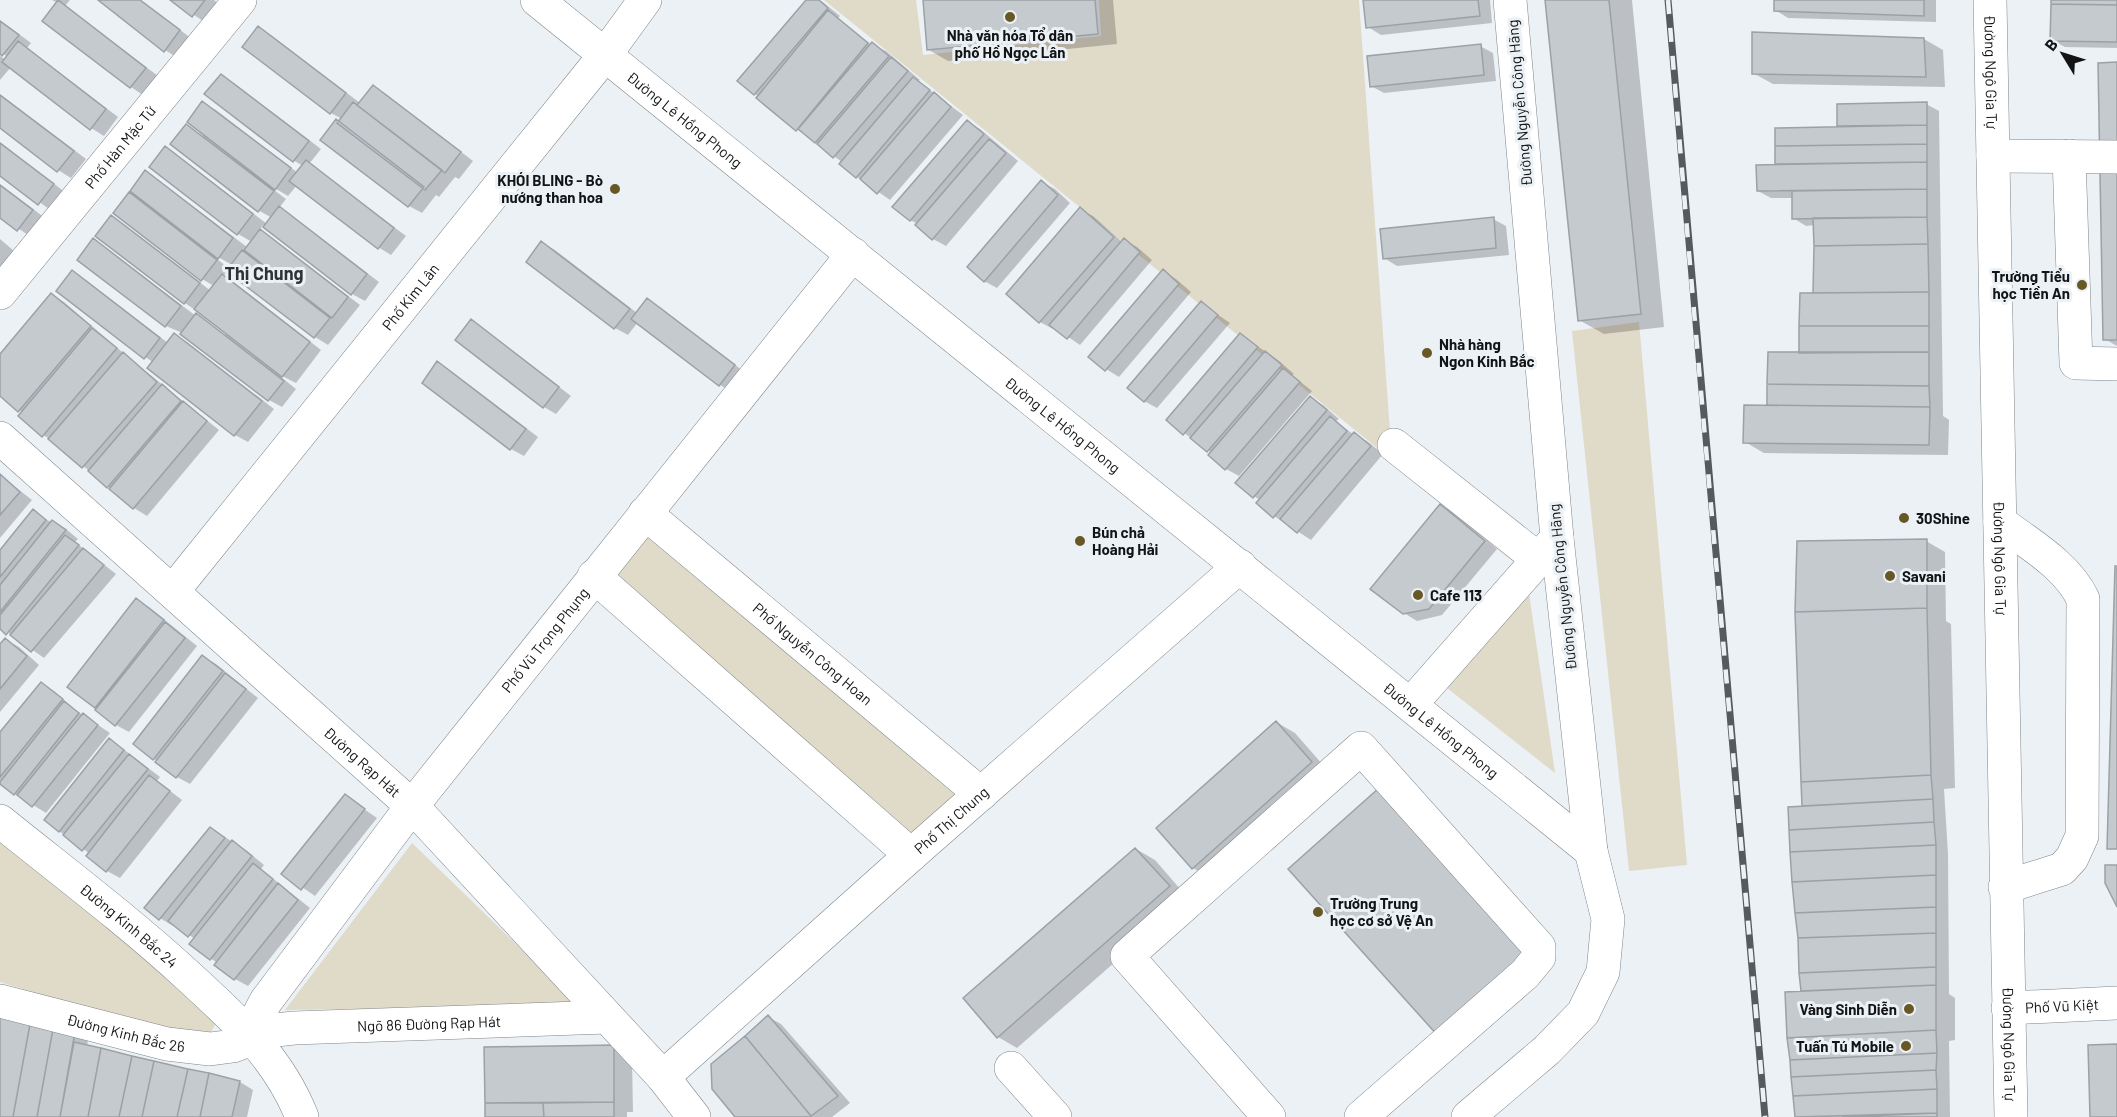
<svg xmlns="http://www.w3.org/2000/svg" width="2117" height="1117" font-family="Barlow,sans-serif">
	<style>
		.green { fill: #e0dac8 }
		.shadow { fill: #0003; fill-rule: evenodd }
		.building { fill: #c4cace; stroke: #9ba1a5; stroke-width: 1.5 }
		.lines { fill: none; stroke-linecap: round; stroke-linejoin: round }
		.minor-casing { stroke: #7f8588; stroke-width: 34 }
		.major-casing { stroke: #7f8588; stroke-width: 34 }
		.minor { stroke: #fff; stroke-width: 33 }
		.major { stroke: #fff; stroke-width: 33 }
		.rail-casing { stroke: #575a5c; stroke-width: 7 }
		.rail { stroke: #ebf1f5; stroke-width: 4.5; stroke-dasharray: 14; stroke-linecap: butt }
		.poi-dot { fill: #675825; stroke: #ebf1f5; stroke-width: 2 }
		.labels { text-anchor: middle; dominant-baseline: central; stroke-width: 6; stroke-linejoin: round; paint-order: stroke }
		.poi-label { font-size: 15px; font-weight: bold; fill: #121415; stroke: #ebf1f5; text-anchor: start }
		.street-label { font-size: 15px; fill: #121415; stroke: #ebf1f5 }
		.quarter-label { font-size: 18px; font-weight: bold; fill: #2f3336; stroke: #ebf1f5 }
	</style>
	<rect width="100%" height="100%" fill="#ebf1f5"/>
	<path class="green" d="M824 0H916L923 55 1101 36 1099 0H1359L1392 460Z
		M1639 322 1687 865 1629 871 1572 331Z
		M646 532 965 793 910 843 614 575Z
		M1529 593 1555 773 1447 688Z
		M0 829 217 1021 208 1038 187 1039 0 982Z
		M412 843 580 1006 285 1010Z"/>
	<path class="shadow" d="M52 0H70L65 6 158 76 143 95 131 87 58 3Z
		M100 0H141L192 39 178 58 165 50Z
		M172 0H214L220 5 206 23Z
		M808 0H819L824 3 840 16 838 18 872 45 886 51 920 80 918 81 963 115 890 200 857 177 842 162 797 129 755 94Z
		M924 0H1113L1117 44 948 61 929 50Z
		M1365 0H1490L1492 23 1381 35 1368 27Z
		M1547 0H1632L1664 327 1604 334 1579 320Z
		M1775 0H1936V22L1788 18 1775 10Z
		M2053 0H2117V48L2065 47 2052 40Z
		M0 20 31 43 27 48 118 117 104 136 91 128 11 67 0 80V56L6 60 8 57 0 52Z
		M258 28 271 35 360 103 373 87 386 94 473 161 459 179 455 177 439 197 436 195 422 213 409 206 322 140 342 119 331 113Z
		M1924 39 1943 50 1945 87 1773 84 1753 73Z
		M1480 46 1493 53 1496 81 1384 93 1371 86Z
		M2117 64V346L2105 339Z
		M221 76 234 83 321 149 309 164 406 236 391 255 378 247 297 185 288 196 271 186 270 187 286 199 279 208 292 216 379 282 365 301 352 294 263 225 259 231 273 239 360 305 328 345 315 337 228 271 223 276 235 283 321 350 296 383 282 376 281 377 296 389 282 407 269 400 180 332 166 326 93 240 106 248 196 316 209 323 225 335 227 332 185 303 112 217 125 225 211 291 214 286 202 279 129 194 146 204V172L158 180 247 247 252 242 238 234 151 167 166 148 178 156 267 224 272 218 258 210 186 126 203 136V103L216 110 298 173 303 166 293 160ZM218 257 232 265 230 269 217 259Z
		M0 94 86 159 71 178 58 170 0 126Z
		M1926 104 1939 111 1943 416 1949 420 1948 455 1764 453 1745 442 1768 406 1770 353 1801 355 1815 294V225L1806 226 1793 218V198H1771L1758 191 1777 166 1776 129 1839 128V105Z
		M967 121 980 129 1018 161 946 246 933 239 918 224 910 220Z
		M0 142 66 193 52 211 0 174Z
		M1042 182 1055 189 1070 203 997 288 984 281Z
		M0 184 45 218 31 237 0 216Z
		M1080 209 1093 216 1122 242 1124 240 1137 247 1152 260 1080 345 1055 328 1053 329 1040 322 1008 294Z
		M1493 219 1506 226 1509 255 1397 266 1384 258Z
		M0 239 14 251 0 267Z
		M542 243 555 250 637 313 647 300 660 307 747 374 733 393 720 385 638 322 628 335 615 328Z
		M1163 271 1176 279 1191 292 1119 377 1106 369Z
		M73 272 86 280 168 343 174 335 187 342 274 409 248 442 235 435 149 368 153 362 145 357Z
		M51 294 64 302 128 357 219 430 147 516 134 508 53 441 43 435 23 413 0 395V356Z
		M1201 303 1230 323 1157 408 1144 401Z
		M471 321 484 329 571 396 556 414 544 407Z
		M1241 335 1278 360 1294 374 1292 375 1312 391 1239 476 1226 469 1212 453 1184 433Z
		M438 363 451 371 538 437 524 456 511 449Z
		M1310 398 1323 405 1339 419 1336 421 1354 435 1367 441 1383 454 1311 540 1274 516 1260 500 1254 496Z
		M0 475 32 500 0 538Z
		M1441 506 1454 513 1497 549 1442 615 1417 621 1404 613Z
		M34 511 52 523 53 522 66 529 78 539 75 542 116 574 44 658 0 627V552Z
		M1926 541 1945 552 1946 621 1951 624 1955 788 1944 789 1948 854 1949 994 1955 998V1040L1949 1041 1950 1117H1796L1789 1038 1803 992 1789 808 1803 807 1797 612Z
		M136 600 149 607 197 646 129 732 116 725 95 707Z
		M6 640 19 647 39 665 0 712V647Z
		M203 657 216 664 258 698 190 784 177 777 135 744Z
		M41 683 54 691 74 709 110 733 46 813 15 794 0 780V734Z
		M1276 722 1295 733 1330 773 1212 879 1193 868Z
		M109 740 122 748 160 777 157 781 182 800 120 878 107 871 90 854 59 831Z
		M345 796 377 818 315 896 283 874Z
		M210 828 246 850 264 865 261 869 310 908 248 986 235 979 216 964 217 963 192 944 195 939 174 924 173 926 160 918Z
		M1136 849 1155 860 1188 898 1017 1048 998 1037Z
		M768 1017 781 1024 850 1103 832 1117H737Z
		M75 1034 88 1041 87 1046 240 1082 253 1090 247 1117H0Z
		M613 1047 632 1058 633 1112H627V1117H486V1048Z"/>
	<path class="building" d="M58 0 146 68 130 88 42 21Z
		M98 0H140L180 30 164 52Z
		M170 0H205L192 17Z
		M806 0H819L828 8 754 95 737 81Z
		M923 0H1095L1098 34 927 50Z
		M1363 0H1478L1480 16 1366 28Z
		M1545 0H1609L1641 314 1578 321Z
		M1774 0H1924V16L1774 11Z
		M2051 0H2117V5L2051 4Z
		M2051 4 2117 5V42L2050 41Z
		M828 10 868 43 796 131 756 98Z
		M0 21 19 35 2 56 0 54Z
		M258 26 346 93 330 114 242 47Z
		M1752 32 1924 38 1926 77 1752 74Z
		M18 41 106 109 90 130 2 62Z
		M872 42 889 56 815 143 798 129Z
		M1481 44 1484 75 1370 87 1367 56Z
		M891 57 908 71 833 158 817 144Z
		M2117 62V340H2103L2098 63Z
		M221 74 309 141 293 162 204 94Z
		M913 77 930 90 856 178 839 164Z
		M373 85 461 152 445 173 357 105Z
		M934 92 951 107 877 194 860 179Z
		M0 95 74 151 57 172 0 128Z
		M202 101 291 168 275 190 187 122Z
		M353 102 442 170 425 190 337 123Z
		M1927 102V125L1837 126V104Z
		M336 119 424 187 408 207 320 140Z
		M967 120 984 134 910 221 892 207Z
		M186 124 274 191 258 212 170 144Z
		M1927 125V144L1775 146V128Z
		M989 139 1006 153 932 240 915 225Z
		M0 143 54 184 38 205 0 176Z
		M1927 144V162L1775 164V146Z
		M165 146 253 214 237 235 149 167Z
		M306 160 394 228 378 249 289 181Z
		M1927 162V189L1757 191 1756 165Z
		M145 170 233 238 218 259 130 191Z
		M1041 180 1058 195 984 282 967 267Z
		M0 185 33 210 17 231 0 218Z
		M1927 189V217L1792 219V191Z
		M129 192 217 260 201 281 113 213Z
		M279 206 367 274 351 295 263 227Z
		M1080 207 1114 237 1039 323 1006 294Z
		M111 215 200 283 184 304 95 236Z
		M1494 217 1496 248 1383 259 1380 229Z
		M1927 217 1928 244 1814 246 1813 218Z
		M260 229 348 297 332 318 244 250Z
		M93 238 181 306 165 327 77 260Z
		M1124 238 1140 252 1067 339 1049 325Z
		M541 241 630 309 614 329 526 262Z
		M1928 244 1929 292 1813 293 1814 246Z
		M242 250 330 318 314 338 226 271Z
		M1163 269 1179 284 1105 371 1088 357Z
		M72 270 160 338 144 359 56 291Z
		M222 274 310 342 282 377 194 309Z
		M1929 292V326H1799L1800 293Z
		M51 293 91 326 18 412 0 396V354Z
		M647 298 735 365 719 386 631 319Z
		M1201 301 1218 315 1144 402 1127 388Z
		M196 313 284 381 268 401 180 334Z
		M471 319 559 387 543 408 455 340Z
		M1799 326H1929V352L1799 353Z
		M92 328 117 348 42 437 18 416Z
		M174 333 262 401 234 436 147 368Z
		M1240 333 1258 347 1183 435 1166 420Z
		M1265 351 1282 365 1207 452 1190 438Z
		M123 352 157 382 82 468 48 439Z
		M1768 352H1929V386L1767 384Z
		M437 361 526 429 510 450 422 383Z
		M1283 368 1300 382 1225 470 1208 455Z
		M162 384 181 401 107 488 88 471Z
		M1767 384 1929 386 1930 407 1767 405Z
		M1310 396 1327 410 1253 498 1235 483Z
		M183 401 207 421 133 509 109 489Z
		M1744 405 1930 407 1929 445 1743 443Z
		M1330 416 1347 431 1273 518 1256 503Z
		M1354 432 1371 446 1297 533 1280 519Z
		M0 474 20 492 0 515Z
		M1440 504 1485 541 1429 609 1403 614 1370 589Z
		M33 509 46 520 0 577V550Z
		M52 520 66 530 0 612V585Z
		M65 535 79 545 6 635 0 629V615Z
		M1927 539V608L1795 612 1797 541Z
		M83 548 104 565 31 652 10 635Z
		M2115 566H2117V849H2107Z
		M136 598 164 620 95 708 67 687Z
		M1927 608 1931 775 1801 782 1795 612Z
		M165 622 185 638 115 726 95 710Z
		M5 638 27 656 0 689V644Z
		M202 655 223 671 153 760 133 744Z
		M225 673 246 689 176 778 155 762Z
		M41 682 63 699 0 777V732Z
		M64 701 79 713 14 795 0 784V782Z
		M83 713 98 725 32 807 17 795Z
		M1276 721 1312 762 1192 869 1156 828Z
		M109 738 124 750 59 832 44 820Z
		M129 754 148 769 82 851 63 835Z
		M149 775 170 791 106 872 86 856Z
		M1931 775 1933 799 1802 806 1801 782Z
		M1379 788 1529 956 1439 1037 1288 869Z
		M345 794 365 809 301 890 281 874Z
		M1933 799 1934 822 1789 830 1788 807Z
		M1934 822 1936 845 1790 852 1789 830Z
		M210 827 225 838 159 920 144 908Z
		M232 840 252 856 188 937 168 921Z
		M1936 845V875L1792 882 1790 852Z
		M1135 848 1170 886 997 1038 963 998Z
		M253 863 273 879 210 960 189 944Z
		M2105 865H2117V907L2105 883Z
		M1936 875V907L1795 913 1792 882Z
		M278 883 298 900 234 980 214 965Z
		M1936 907V933L1798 938 1795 913Z
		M1936 933V967L1799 973 1798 938Z
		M1936 967V985L1801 991 1799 973Z
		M1936 985V1030L1787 1038 1785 992Z
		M768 1015 838 1096 811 1116 745 1036Z
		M0 1016 30 1024 13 1117H0Z
		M30 1024 53 1029 37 1117H13Z
		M53 1029 75 1032 60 1117H37Z
		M1936 1030 1937 1053 1790 1060 1787 1038Z
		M745 1036 811 1116 810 1117H735L712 1089 711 1064Z
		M74 1042 101 1048 88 1117H60Z
		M2117 1044V1117H2090L2088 1045Z
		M614 1045V1102L485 1103 484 1047Z
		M101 1048 132 1056 119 1117H88Z
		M1937 1053 1936 1070 1791 1077 1790 1060Z
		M132 1056 154 1061 142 1117H119Z
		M154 1061 188 1069 177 1117H142Z
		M188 1069 209 1073 200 1117H177Z
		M1936 1070 1937 1089 1793 1096 1791 1077Z
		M209 1073 240 1081 232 1117H200Z
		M1937 1089V1113L1795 1117 1793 1096Z
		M614 1102V1117H544L543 1103Z
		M485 1103H543L544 1117H485Z
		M1937 1113V1117H1842Z"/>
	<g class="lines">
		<g class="minor-casing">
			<g id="minor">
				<path id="s1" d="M537 0 1591 851"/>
				<path d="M1993 156 2117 157"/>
				<path d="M2069 156 2076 363 2117 364"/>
				<path id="s2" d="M0 293 240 0"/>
				<path id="s3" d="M0 438 412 806 663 1077 694 1117"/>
				<path d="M1394 445 1538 559"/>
				<path id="s4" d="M645 513 981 794"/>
				<path d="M2000 522C2029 544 2067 565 2083 599L2082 836 2072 858 2062 869 2005 887"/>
				<path d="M594 576 911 855"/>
				<path id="s5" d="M173 591 605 55 645 0"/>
				<path d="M1411 704 1557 538"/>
				<path id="s6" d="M0 821C62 871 127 920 186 974 233 1017 278 1056 302 1117"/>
				<path id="s7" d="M0 1001 167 1044 210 1049 233 1046 276 1030 294 1028 607 1017"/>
				<path id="s8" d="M2008 1008 2117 1003"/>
				<path id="s9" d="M253 1037 257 1018 266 1001 412 806 853 254"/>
				<path d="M1011 1068 1055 1117"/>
				<path id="s10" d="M663 1077 911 855 1240 566"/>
				<path d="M1269 1117 1127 956 1361 748 1539 947V957L1525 974 1361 1117"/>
				<path d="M1468 1117 1547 1050 1583 1013 1603 972 1608 919 1591 851 1557 538 1510 0"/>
			</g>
		</g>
		<g class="major-casing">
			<g id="major">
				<path id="s11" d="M1990 0 2011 1117"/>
			</g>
		</g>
		<use href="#minor" class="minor"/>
		<use href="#major" class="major"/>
		<g class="rail-casing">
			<path id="rail" d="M1668 0C1698 373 1733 745 1765 1117"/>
		</g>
		<use href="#rail" class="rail"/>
	</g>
	<g class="poi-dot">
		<circle cx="1010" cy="17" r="6"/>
		<circle cx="615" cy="189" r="6"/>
		<circle cx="2082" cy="285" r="6"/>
		<circle cx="1427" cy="353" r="6"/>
		<circle cx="1904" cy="518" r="6"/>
		<circle cx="1080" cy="541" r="6"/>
		<circle cx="1890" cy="576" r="6"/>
		<circle cx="1418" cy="595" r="6"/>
		<circle cx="1318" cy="912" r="6"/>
		<circle cx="1909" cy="1009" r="6"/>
		<circle cx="1906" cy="1046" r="6"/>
	</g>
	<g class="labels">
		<g class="poi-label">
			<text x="1010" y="35" text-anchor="middle">Nhà văn hóa Tổ dân<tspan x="1010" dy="17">phố Hồ Ngọc Lân</tspan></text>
			<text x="603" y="180" text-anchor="end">KHÓI BLING - Bò<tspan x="603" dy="17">nướng than hoa</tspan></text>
			<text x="2070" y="276" text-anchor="end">Trường Tiểu<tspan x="2070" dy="17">học Tiền An</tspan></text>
			<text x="1439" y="344">Nhà hàng<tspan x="1439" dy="17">Ngon Kinh Bắc</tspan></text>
			<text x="1916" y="518">30Shine</text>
			<text x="1092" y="532">Bún chả<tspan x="1092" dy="17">Hoàng Hải</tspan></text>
			<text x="1902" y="576">Savani</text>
			<text x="1430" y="595">Cafe 113</text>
			<text x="1330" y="903">Trường Trung<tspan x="1330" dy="17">học cơ sở Vệ An</tspan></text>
			<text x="1897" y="1009" text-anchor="end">Vàng Sinh Diễn</text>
			<text x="1894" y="1046" text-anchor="end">Tuấn Tú Mobile</text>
		</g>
		<g class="street-label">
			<text stroke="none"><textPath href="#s11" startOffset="72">Đường Ngô Gia Tự</textPath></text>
			<text transform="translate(1519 103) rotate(-95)">Đường Nguyễn Công Hãng</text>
			<text stroke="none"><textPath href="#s1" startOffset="190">Đường Lê Hồng Phong</textPath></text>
			<text stroke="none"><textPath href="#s2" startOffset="189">Phố Hàn Mặc Tử</textPath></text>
			<text stroke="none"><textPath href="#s5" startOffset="378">Phố Kim Lân</textPath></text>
			<text stroke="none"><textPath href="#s1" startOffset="676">Đường Lê Hồng Phong</textPath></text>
			<text stroke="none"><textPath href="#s11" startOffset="558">Đường Ngô Gia Tự</textPath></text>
			<text transform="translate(1562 587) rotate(-96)">Đường Nguyễn Công Hãng</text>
			<text stroke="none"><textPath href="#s9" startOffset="495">Phố Vũ Trọng Phụng</textPath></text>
			<text stroke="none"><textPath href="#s4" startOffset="219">Phố Nguyễn Công Hoan</textPath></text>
			<text stroke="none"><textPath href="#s1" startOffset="1162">Đường Lê Hồng Phong</textPath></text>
			<text stroke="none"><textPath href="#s3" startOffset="486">Đường Rạp Hát</textPath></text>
			<text stroke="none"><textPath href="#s10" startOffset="386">Phố Thị Chung</textPath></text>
			<text stroke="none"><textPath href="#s6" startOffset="166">Đường Kinh Bắc 24</textPath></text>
			<text stroke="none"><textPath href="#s8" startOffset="54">Phố Vũ Kiệt</textPath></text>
			<text stroke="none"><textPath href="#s7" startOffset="438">Ngõ 86 Đường Rạp Hát</textPath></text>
			<text stroke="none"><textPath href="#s7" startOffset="130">Đường Kinh Bắc 26</textPath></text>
			<text stroke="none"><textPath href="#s11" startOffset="1044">Đường Ngô Gia Tự</textPath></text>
		</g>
		<g class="quarter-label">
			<text x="264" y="273">Thị Chung</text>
		</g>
	</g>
	<g transform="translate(2063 54) rotate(308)" stroke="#ebf1f5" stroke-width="4.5" paint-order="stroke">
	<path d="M0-4.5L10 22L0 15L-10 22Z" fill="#121415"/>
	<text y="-9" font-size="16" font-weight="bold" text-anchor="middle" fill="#121415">B</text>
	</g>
</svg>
